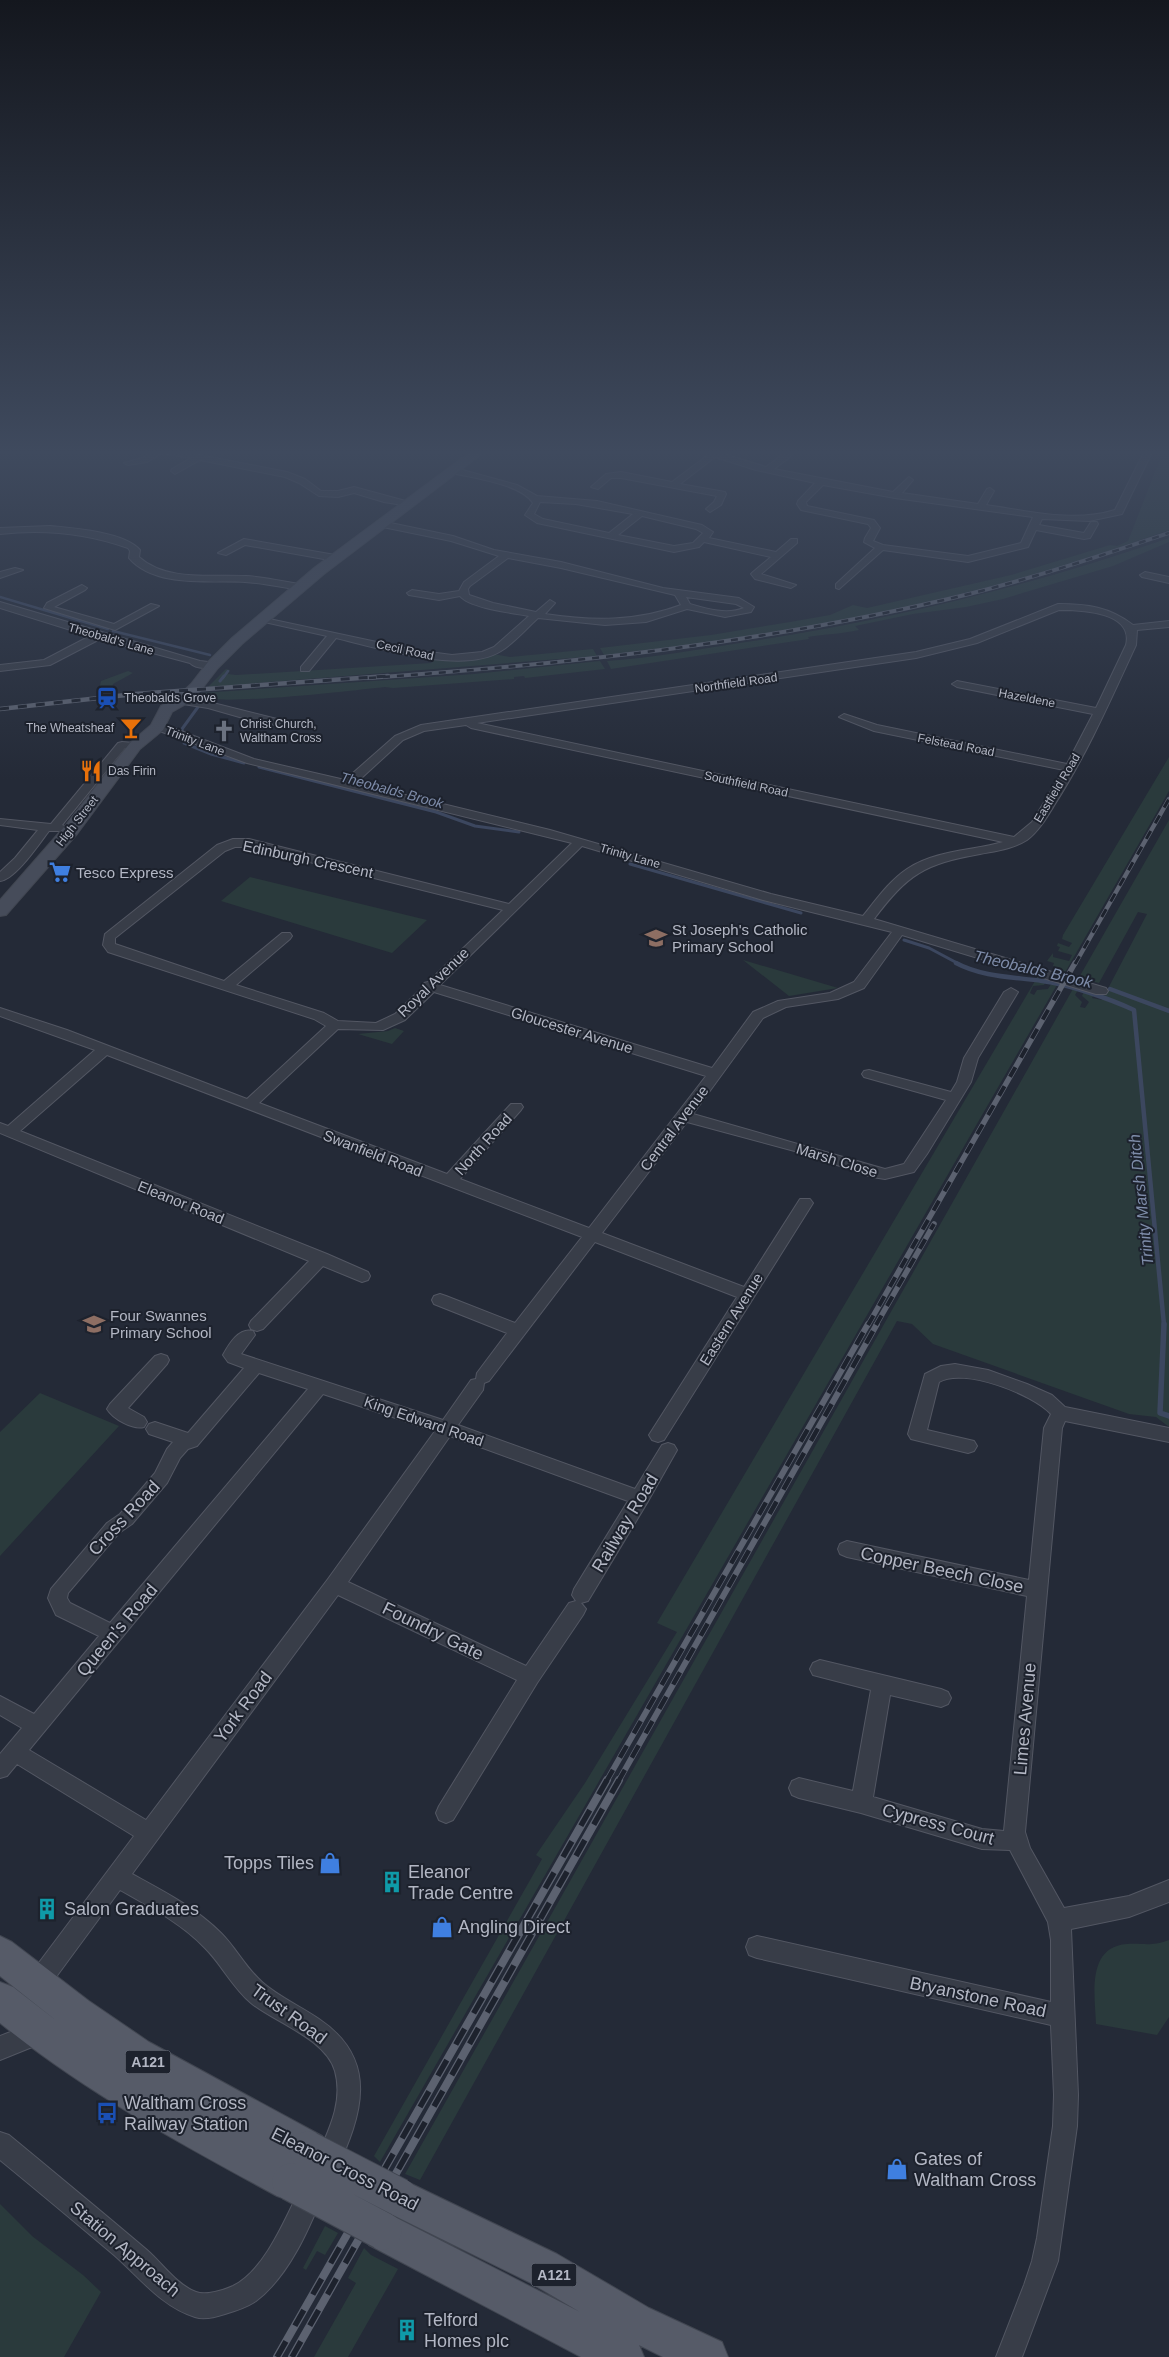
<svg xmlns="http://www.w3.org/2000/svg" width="1169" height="2357" font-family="Helvetica,sans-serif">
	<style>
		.green { fill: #2a3a3c }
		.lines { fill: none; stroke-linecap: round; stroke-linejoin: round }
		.stream-far3 { stroke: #3c475f; stroke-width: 2.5 }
		.stream-far2 { stroke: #3c475f; stroke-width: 3 }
		.stream-far1 { stroke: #3c475f; stroke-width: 4.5 }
		.stream { stroke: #3c475f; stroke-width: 5.5 }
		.street-casing { stroke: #535763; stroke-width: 2 }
		.secondary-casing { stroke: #414651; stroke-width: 2 }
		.primary-casing { stroke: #414651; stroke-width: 2 }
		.street { fill: #383d48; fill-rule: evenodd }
		.secondary { fill: #464c5a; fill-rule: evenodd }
		.primary { fill: #565b68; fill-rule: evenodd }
		.rail-far4-casing { stroke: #5c6270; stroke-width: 4 }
		.rail-far3-casing { stroke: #5c6270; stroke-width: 4.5 }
		.rail-far2-casing { stroke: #5c6270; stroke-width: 5.5 }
		.rail-far1-casing { stroke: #5c6270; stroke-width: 6 }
		.rail-casing { stroke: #5c6270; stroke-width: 8 }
		.rail-far4 { stroke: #1d222d; stroke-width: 2.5; stroke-dasharray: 7; stroke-linecap: butt }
		.rail-far3 { stroke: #1d222d; stroke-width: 3; stroke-dasharray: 9; stroke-linecap: butt }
		.rail-far2 { stroke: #1d222d; stroke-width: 4; stroke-dasharray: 11; stroke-linecap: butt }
		.rail-far1 { stroke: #1d222d; stroke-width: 4.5; stroke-dasharray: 14; stroke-linecap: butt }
		.rail { stroke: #1d222d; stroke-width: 5.5; stroke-dasharray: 18; stroke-linecap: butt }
		.primary-bridge-casing { stroke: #414651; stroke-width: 39; stroke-linecap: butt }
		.primary-bridge { stroke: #565b68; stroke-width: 37 }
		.labels { text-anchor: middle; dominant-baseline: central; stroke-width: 4; stroke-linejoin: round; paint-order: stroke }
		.far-street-label { font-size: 12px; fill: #b3b7c4; stroke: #1d222d }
		.far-poi-label { font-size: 12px; fill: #b3b7c4; stroke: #1d222d; text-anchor: start }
		.far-water-label { font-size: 14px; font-style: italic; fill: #7e8ca9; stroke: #1d222d }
		.shield { fill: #1d222d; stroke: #868a97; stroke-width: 1 }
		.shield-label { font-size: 14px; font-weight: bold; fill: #b3b7c4 }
		.street-label { font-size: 15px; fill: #b3b7c4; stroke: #1d222d }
		.poi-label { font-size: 15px; fill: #b3b7c4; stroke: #1d222d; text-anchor: start }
		.water-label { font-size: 16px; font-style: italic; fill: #7e8ca9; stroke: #1d222d }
		.near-street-label { font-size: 18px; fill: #b3b7c4; stroke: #1d222d }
		.near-poi-label { font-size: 18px; fill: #b3b7c4; stroke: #1d222d; text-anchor: start }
	</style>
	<rect width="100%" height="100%" fill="#242a37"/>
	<path class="green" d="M1162 454 1169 455V530C1123 546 1078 562 1032 575 892 615 748 639 604 655L600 648 711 635 790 622 830 615 853 605 867 608 1011 575 1110 545 1117 546 1128 541Z
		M1169 538V542L1113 566 1003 599 966 607 913 614 855 626 859 630C842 634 824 634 808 637L809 639 611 669 607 661C653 658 700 649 746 642 890 620 1031 586 1169 538Z
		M593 649 597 656 208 687 226 669 230 670 228 674 236 675 431 663 434 660H467L493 654 510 657Z
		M600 661 605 669 525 678 524 676 514 677V679L393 688 385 687C356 690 216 707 198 696L201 693 474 674Z
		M128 671 133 673 113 684 112 692 98 694 101 681Z
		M1169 757V791L1063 976 1054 970 1056 967 1053 966 1054 963 1047 961 1053 953V957L1069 961 1072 955 1058 951 1060 947 1057 946 1058 943 1069 947 1072 943 1062 939 1063 935Z
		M1169 820V1427L1156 1417 1129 1414 933 1344 912 1324 897 1321 420 2180 405 2174 1074 987 1079 988 1075 995 1082 1002 1080 1007 1085 1008 1089 1002 1082 996 1085 989 1095 992 1092 998 1102 1000 1147 914 1138 912 1099 983 1086 980 1083 983 1077 981Z
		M250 877 427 920 392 953 221 901Z
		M743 960 838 988 789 996Z
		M1038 976 1047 979 1044 985 1033 986 1030 993 1034 995 1037 990 1048 989 1053 981 1058 983 380 2162 374 2156 542 1859 536 1855 585 1783 677 1632 657 1623Z
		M395 1028 404 1031 392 1044 358 1034 388 1031Z
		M40 1393 119 1426 0 1556V1432Z
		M1169 1940V2017L1157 2035 1096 2024C1095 1996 1086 1947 1127 1944 1146 1943 1149 1947 1169 1940Z
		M0 2204 32 2236 83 2275 101 2292 64 2357H0Z
		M325 2226 338 2233 325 2255 317 2251 306 2270 303 2268Z
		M364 2248 371 2255 398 2269 348 2357H314L356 2283 348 2278Z"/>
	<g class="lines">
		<path class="stream-far3" d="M0 597 108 629
			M113 631 210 655
			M223 678 228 671"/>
		<path class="stream-far2" d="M220 681 224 676
			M198 707 182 729 184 743 211 754 244 763
			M259 767 436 812 475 826 519 832
			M630 864 801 913
			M904 940 929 948 959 964"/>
		<path class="stream-far1" d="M956 963C982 977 1014 977 1042 981 1068 984 1110 999 1134 1010L1164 1325
			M1110 989 1169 1011"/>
		<path class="stream" d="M1164 1324 1160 1413 1169 1416"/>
		<g class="street-casing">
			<path id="street" d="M155 450H174L287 472 305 479 321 491H338L354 487 413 503 409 506 384 502 354 493 338 497 319 496 299 483 285 477 200 460 175 474 171 471 172 469 191 458 162 453 147 462 128 465 124 463 142 458Z
				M698 450H711L766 467 782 455 779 450H787L791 455 790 457 774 469 893 492 909 477 913 480 902 493 978 504 987 489 990 488 994 491 986 505C1029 511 1073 523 1115 510L1145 450H1153L1122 514 1089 521 1042 519 1039 525 1084 533 1091 522H1097L1098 524 1090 538 1084 539 1036 530 1028 547 968 562 883 550 839 589 836 588V584L875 548 864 542 865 538 871 528 868 524 801 510 797 504 798 501 815 483 756 470 715 457 680 484 725 492 726 494 721 505 710 512 706 509 714 502 717 496 621 478H611L598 489 591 487 606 474 621 472 672 482 708 455ZM823 485 895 498 1033 517 1021 543 968 556 883 545 873 541 880 528 874 520 807 506 806 502Z
				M455 468 517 485 537 496 597 501 702 525 713 532 709 538 776 552 791 539H797V543L761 574 796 585 791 588 755 579 751 574 753 572 771 557 704 542 699 547 674 552 537 523 525 515 533 503C521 484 473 478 452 473L451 471ZM540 502 576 504 633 514 609 533 543 519 534 514ZM642 516 696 529 703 533 693 543 674 546 618 535Z
				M381 521 453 536 494 550 561 562 663 588 739 598 754 607 751 612 725 617 687 609 646 622 605 625 538 618C526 629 514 643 501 651 463 675 378 648 336 638L309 671H301V667L327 636 260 621V617L414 650 452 655 482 652 494 647 529 616C513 613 469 608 460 596L439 600 409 595 407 593 412 590 439 594 459 591 464 582 499 556 451 541 378 526V522ZM508 558 561 568 675 595 681 605C636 622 592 621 545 614L555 603 550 600 536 612 493 603 469 595 468 589 470 586ZM686 597 736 604 744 608C727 615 707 609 690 604Z
				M50 526C72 528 125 532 140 550L139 557C167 582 211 574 246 576 264 577 281 581 299 584L304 587 299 590C281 587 263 583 245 582 209 580 155 588 129 558L130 551 128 548C86 533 44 529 0 534V528Z
				M244 539 335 555 340 558 335 561 245 545 226 555 218 553Z
				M15 568 23 570 0 578V572Z
				M1145 572 1169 577V583L1142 577 1140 575Z
				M82 585 87 588 85 590 54 607 114 624 151 604 159 606 115 630 44 608 47 603Z
				M0 602 200 661 217 663 218 665C212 670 196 669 190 663L100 639 50 665 0 671V665L44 660 90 636 0 608Z
				M1058 604C1087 604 1110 607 1133 625L1169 621V627L1137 630 1136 645C1111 699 1087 754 1055 804 1047 817 1039 831 1027 840 1013 849 995 851 980 854 924 864 908 874 874 919L1106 988 1108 991 1106 994H1096L902 935 864 988 838 999 786 1007 763 1018 693 1114 885 1169 904 1164 946 1100 864 1077 862 1074 864 1071 869 1070 951 1092 957 1082 964 1058 1004 992 1011 988 1018 992 978 1058 971 1082 927 1154 914 1172 885 1179 872 1177 802 1153 687 1122 602 1233 744 1287 800 1199H810L813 1203 664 1440 658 1442 652 1440 649 1435 737 1297 595 1242 489 1381 484 1383 483 1390 458 1425 635 1489 662 1445 668 1443 674 1445 677 1450 647 1503 588 1601 581 1603 586 1609 583 1615 537 1683 453 1820 446 1823 439 1820 436 1813 439 1806 517 1680 338 1595 132 1874C163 1891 195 1907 221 1933 236 1948 246 1968 262 1982 279 1997 300 2006 319 2019 380 2060 362 2115 336 2171L327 2174 318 2171 315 2162C327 2133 344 2104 335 2071 326 2039 276 2023 251 2003 232 1987 222 1965 205 1948 181 1923 150 1907 120 1890L45 1992 37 1995 29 1992 26 1984 29 1976 134 1836 17 1764 7 1776 0 1778V1754L22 1728 0 1715V1696L34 1714 99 1636 56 1615 48 1598 51 1589 107 1523 120 1514 155 1473 167 1449 173 1442 149 1434 146 1429 149 1424 155 1422 188 1433 244 1368 228 1362 223 1355C229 1344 239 1327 253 1331L255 1335 241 1354 443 1420 471 1380 476 1379 477 1373 507 1333 434 1304 432 1300 434 1296 440 1294 446 1296 515 1323 582 1237 107 1055 20 1131 327 1254 368 1272 370 1276 368 1280 362 1282 323 1266 263 1329 257 1331 251 1329 249 1325 251 1321 309 1261 0 1133V1123L8 1126 95 1050 0 1016V1008L67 1030 247 1099 326 1026 314 1019 108 952 103 945 105 934 217 845 233 839H249L509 904 572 843 247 763 154 729V725L173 728 254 759 345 780 395 736 421 725 916 652 970 639ZM1059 610C1082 610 1134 612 1126 645L1096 708 957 681 952 684 957 687 1093 714 1067 764 877 725 844 714 839 717 874 731 1064 770 1032 822 1014 837 477 723 916 658 977 643ZM466 725 471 728 1003 842C971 851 936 850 907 869 889 881 876 900 863 916L771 894 550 830 356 783 403 740 424 731ZM582 846 763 900 892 932 854 982 830 993 778 1001 753 1012 712 1068 440 985ZM235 847H249L503 910 428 982 424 983 423 987 395 1014 376 1023 338 1021 324 1013 236 985 290 939 292 936 290 933H282L224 981 115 944V938L225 851ZM434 992 706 1076 589 1228 460 1179 521 1110 523 1107 521 1104H511L447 1174 259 1103 338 1029 383 1030 405 1020ZM259 1373 308 1389 110 1623 70 1603 67 1598 68 1593 119 1533 132 1524 167 1483 180 1458 188 1449 197 1446ZM323 1394 435 1431 328 1579 146 1820 29 1750ZM450 1436 628 1501 574 1589 572 1595 576 1601 569 1603 526 1666 348 1582Z
				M181 698 209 702 293 723 294 725 289 728 250 720 208 708 177 703V699Z
				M122 742 135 743 140 746 135 749 125 748 62 825 67 827 69 829 67 831H49C39 844 15 880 0 881V872L15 858 38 830 0 825V819L51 824 118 743Z
				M161 1354 167 1356 169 1360 167 1364 128 1408 144 1417 147 1422 144 1427C133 1430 113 1419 107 1409L110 1404 155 1356Z
				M955 1364 988 1370 1027 1384 1052 1395 1065 1407 1169 1428V1442L1065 1421 1062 1428 1025 1832 1030 1848 1064 1908 1129 1896 1169 1880V1902L1129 1917 1071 1929 1078 2095 1077 2126 1058 2261 1022 2357H996L1024 2285 1032 2261 1037 2238 1053 2126 1054 2095 1051 2025 757 1958 749 1955 746 1947 749 1939 757 1936 1051 2002V1940L1048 1922 1010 1850 982 1849 861 1813 799 1798 792 1795 789 1788 792 1781 799 1778 853 1791 871 1690 813 1675 810 1669 813 1663 820 1660 941 1689 948 1692 951 1698 948 1704 941 1707 890 1695 873 1797 982 1829 1004 1831 1027 1596 847 1557 840 1554 838 1549 840 1544 847 1541 1029 1580 1044 1428 1051 1414C1032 1394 964 1367 939 1382L927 1430 974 1441 977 1446 974 1451 968 1453 911 1439 908 1434 925 1374 941 1366Z
				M39 2021 47 2025 51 2033 47 2041 0 2060V2036Z
				M0 2132 9 2135C55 2173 101 2211 147 2250 162 2263 177 2285 196 2292 206 2296 224 2290 233 2286 266 2270 287 2214 303 2183L312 2180 321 2183 324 2192C309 2229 289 2276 256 2301 247 2307 235 2311 225 2314 216 2317 204 2320 195 2317 162 2307 139 2277 114 2255 76 2223 38 2191 0 2160Z"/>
		</g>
		<g class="secondary-casing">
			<path id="secondary" d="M473 450H487L324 574 242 644 218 668 201 690 186 704 172 712 163 730 140 749 77 834 6 915 0 916V900L65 826 130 743 151 725 161 706 176 698 191 684 208 662 232 638 314 568Z"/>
		</g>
		<g class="primary-casing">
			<path id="primary" d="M0 1936 12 1942 89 2001 149 2042 322 2136 327 2150 322 2164 308 2169 300 2166 305 2168 310 2182 305 2196 291 2201 277 2196C181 2144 85 2092 0 2023V1982L13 1987 58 2022 0 1976Z
				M399 2178 557 2254 649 2308 722 2342 728 2357H663L639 2345 644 2357H581L369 2245 363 2231 369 2217 383 2211 580 2312 529 2282 385 2211 380 2197 385 2183Z"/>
		</g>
		<use href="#street" class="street"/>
		<use href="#secondary" class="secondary"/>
		<use href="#primary" class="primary"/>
		<g class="rail-far4-casing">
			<path id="rail-far4" d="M369 678C570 664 773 642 969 594 1037 577 1103 555 1169 533"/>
		</g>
		<g class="rail-far3-casing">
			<path id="rail-far3" d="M0 709 135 694 388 676
				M1075 964 1169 799"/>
		</g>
		<g class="rail-far2-casing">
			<path id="rail-far2" d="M868 1325 1075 963
				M876 1325 934 1224"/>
		</g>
		<g class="rail-far1-casing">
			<path id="rail-far1" d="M606 1782 868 1324
				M618 1782 877 1324"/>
		</g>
		<g class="rail-casing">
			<path id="rail" d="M277 2357 607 1780
				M292 2357 619 1780"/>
		</g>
		<use href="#rail-far4" class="rail-far4"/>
		<use href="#rail-far3" class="rail-far3"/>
		<use href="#rail-far2" class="rail-far2"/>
		<use href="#rail-far1" class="rail-far1"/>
		<use href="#rail" class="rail"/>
		<g class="primary-bridge-casing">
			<path id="primary-bridge" d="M308 2150 399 2197
				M291 2182 383 2231"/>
		</g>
		<use href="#primary-bridge" class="primary-bridge"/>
	</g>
	<linearGradient id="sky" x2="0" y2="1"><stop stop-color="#14171e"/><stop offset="0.58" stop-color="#3f4a5e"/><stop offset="1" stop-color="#3f4a5e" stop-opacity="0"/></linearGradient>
	<rect width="1169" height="780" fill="url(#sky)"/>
	<defs>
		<g id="station-bare" transform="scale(1.725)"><path d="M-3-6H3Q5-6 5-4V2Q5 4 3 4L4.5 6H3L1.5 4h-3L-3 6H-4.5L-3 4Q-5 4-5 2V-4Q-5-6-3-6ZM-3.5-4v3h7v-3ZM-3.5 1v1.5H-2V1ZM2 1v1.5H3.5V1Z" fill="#1a4fb4" stroke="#1d222d" stroke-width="2.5" paint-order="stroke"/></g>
		<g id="bar-bare" transform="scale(1.725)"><path d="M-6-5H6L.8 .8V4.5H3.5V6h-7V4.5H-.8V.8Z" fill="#e8710a" stroke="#1d222d" stroke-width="2.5" paint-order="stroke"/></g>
		<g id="church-bare" transform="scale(1.725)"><path d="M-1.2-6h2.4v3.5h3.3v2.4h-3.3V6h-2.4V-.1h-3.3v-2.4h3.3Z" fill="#6b7280" stroke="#1d222d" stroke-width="2.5" paint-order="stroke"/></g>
		<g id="restaurant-bare" transform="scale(1.725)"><path d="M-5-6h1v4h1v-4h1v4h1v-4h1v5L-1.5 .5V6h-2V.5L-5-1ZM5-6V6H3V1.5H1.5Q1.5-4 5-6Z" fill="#e8710a" stroke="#1d222d" stroke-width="2.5" paint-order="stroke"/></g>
		<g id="supermarket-bare" transform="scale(1.725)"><path d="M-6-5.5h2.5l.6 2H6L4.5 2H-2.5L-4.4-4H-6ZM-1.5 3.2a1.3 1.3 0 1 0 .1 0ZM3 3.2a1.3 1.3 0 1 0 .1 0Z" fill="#3f7fe0" stroke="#1d222d" stroke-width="2.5" paint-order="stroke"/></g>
		<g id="school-bare" transform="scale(1.725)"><path d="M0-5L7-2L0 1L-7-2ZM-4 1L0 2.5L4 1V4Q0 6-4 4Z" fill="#8d6e63" stroke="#1d222d" stroke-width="2.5" paint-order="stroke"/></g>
		<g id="shop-bare" transform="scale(1.725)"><path d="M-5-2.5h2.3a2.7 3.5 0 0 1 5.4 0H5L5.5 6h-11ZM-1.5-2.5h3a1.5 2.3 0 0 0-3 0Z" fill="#3f7fe0" stroke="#1d222d" stroke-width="2.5" paint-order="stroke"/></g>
		<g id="building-bare" transform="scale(1.725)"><path d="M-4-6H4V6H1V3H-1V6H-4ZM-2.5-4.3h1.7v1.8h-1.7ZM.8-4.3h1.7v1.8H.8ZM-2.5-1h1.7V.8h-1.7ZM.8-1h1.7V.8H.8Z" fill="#0f9aa8" stroke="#1d222d" stroke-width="2.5" paint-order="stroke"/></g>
		<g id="bus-bare" transform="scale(1.725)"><path d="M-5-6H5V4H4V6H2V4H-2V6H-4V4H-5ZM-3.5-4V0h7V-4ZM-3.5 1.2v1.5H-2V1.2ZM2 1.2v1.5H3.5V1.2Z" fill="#1a4fb4" stroke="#1d222d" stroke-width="2.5" paint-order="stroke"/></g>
	</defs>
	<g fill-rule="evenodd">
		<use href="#station-bare" x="107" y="698"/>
		<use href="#bar-bare" x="131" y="728"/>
		<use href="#church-bare" x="224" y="731"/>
		<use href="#restaurant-bare" x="91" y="771"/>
		<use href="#supermarket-bare" x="60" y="872"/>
		<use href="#school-bare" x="656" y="938"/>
		<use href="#school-bare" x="94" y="1324"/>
		<use href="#shop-bare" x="330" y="1863"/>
		<use href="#building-bare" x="392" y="1882"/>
		<use href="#building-bare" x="47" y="1909"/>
		<use href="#shop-bare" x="442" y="1927"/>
		<use href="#bus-bare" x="107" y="2113"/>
		<use href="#shop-bare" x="897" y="2169"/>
		<use href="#building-bare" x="407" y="2330"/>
	</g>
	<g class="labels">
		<g class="far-street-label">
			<text transform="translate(111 639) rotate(16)">Theobald's Lane</text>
			<text transform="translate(405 650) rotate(12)">Cecil Road</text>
			<text transform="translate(736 683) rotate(-8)">Northfield Road</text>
			<text transform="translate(1027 698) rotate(11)">Hazeldene</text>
			<text transform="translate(195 741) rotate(21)">Trinity Lane</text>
			<text transform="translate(956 745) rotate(11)">Felstead Road</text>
			<text transform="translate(746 784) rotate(12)">Southfield Road</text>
			<text transform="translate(1057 788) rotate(-59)">Eastfield Road</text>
			<text transform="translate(77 821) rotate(-52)">High Street</text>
			<text transform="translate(630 856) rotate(16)">Trinity Lane</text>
		</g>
		<g class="far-poi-label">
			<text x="124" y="698">Theobalds Grove</text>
			<text x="240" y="724">Christ Church,<tspan x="240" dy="14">Waltham Cross</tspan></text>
			<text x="114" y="728" text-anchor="end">The Wheatsheaf</text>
			<text x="108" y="771">Das Firin</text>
		</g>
		<g class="far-water-label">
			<text transform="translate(392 790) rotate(15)">Theobalds Brook</text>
		</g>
		<g class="shield">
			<rect x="125.5" y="2050.5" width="45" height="23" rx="4"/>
			<rect x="531.5" y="2263.5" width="45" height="23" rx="4"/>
		</g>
		<g class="shield-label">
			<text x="148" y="2062">A121</text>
			<text x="554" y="2275">A121</text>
		</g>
		<g class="street-label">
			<text transform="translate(308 859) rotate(12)">Edinburgh Crescent</text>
			<text transform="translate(433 982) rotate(-44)">Royal Avenue</text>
			<text transform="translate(572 1030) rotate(17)">Gloucester Avenue</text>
			<text transform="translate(674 1128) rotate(-53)">Central Avenue</text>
			<text transform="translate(483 1144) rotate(-48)">North Road</text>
			<text transform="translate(373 1153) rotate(21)">Swanfield Road</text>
			<text transform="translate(837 1160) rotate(17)">Marsh Close</text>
			<text transform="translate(181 1202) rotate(22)">Eleanor Road</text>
			<text transform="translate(731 1319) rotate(-58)">Eastern Avenue</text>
			<text transform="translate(424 1421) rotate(19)">King Edward Road</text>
		</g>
		<g class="poi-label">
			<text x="76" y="872">Tesco Express</text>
			<text x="672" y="929">St Joseph's Catholic<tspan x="672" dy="17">Primary School</tspan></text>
			<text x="110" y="1315">Four Swannes<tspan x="110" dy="17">Primary School</tspan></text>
		</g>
		<g class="water-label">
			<text transform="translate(1033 969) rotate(13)">Theobalds Brook</text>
			<text transform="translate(1141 1200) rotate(-96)">Trinity Marsh Ditch</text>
		</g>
		<g class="near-street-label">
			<text transform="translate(124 1518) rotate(-47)">Cross Road</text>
			<text transform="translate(625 1523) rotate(-59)">Railway Road</text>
			<text transform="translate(942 1570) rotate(12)">Copper Beech Close</text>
			<text transform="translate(117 1630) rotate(-50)">Queen's Road</text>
			<text transform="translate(433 1631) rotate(26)">Foundry Gate</text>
			<text transform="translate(243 1707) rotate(-53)">York Road</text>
			<text transform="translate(1025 1719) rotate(-85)">Limes Avenue</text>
			<text transform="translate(938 1824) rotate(15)">Cypress Court</text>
			<text transform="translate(978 1997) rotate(12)">Bryanstone Road</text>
			<text transform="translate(289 2014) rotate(36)">Trust Road</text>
			<text transform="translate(345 2169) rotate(27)">Eleanor Cross Road</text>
			<text transform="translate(125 2249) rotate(40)">Station Approach</text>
		</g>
		<g class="near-poi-label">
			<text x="314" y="1863" text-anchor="end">Topps Tiles</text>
			<text x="408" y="1872">Eleanor<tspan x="408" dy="21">Trade Centre</tspan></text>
			<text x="64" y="1909">Salon Graduates</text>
			<text x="458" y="1927">Angling Direct</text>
			<text x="124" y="2103">Waltham Cross<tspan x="124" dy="21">Railway Station</tspan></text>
			<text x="914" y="2159">Gates of<tspan x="914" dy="21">Waltham Cross</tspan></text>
			<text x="424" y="2320">Telford<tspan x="424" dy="21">Homes plc</tspan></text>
		</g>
	</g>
</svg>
